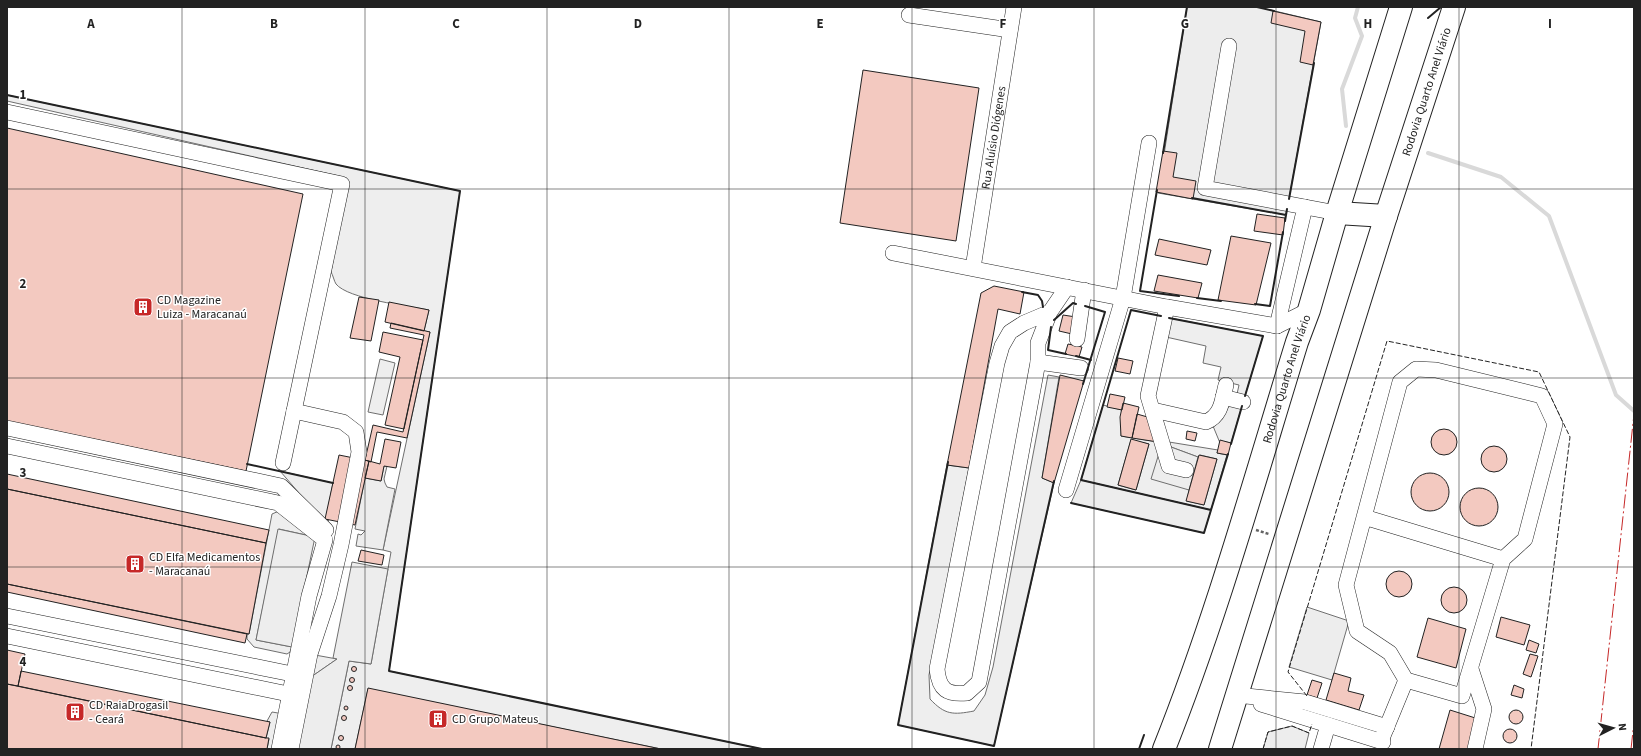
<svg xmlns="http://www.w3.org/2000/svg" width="1641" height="756" font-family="'Source Sans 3',sans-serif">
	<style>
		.green { fill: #eee; stroke: #6f6f6f; fill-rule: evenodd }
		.parking { fill: #ededed; stroke: #6f6f6f }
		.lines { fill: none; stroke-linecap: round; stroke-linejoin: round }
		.stream { stroke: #d9d9d9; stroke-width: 4 }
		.building { fill: #f3c9c0; stroke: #222 }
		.minor-casing { stroke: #222; stroke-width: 16 }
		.highway-casing { stroke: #222; stroke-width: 24 }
		.path { stroke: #646464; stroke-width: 2.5; stroke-dasharray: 3 2; stroke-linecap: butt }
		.minor { stroke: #fff; stroke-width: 15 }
		.highway { stroke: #fff; stroke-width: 22 }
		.fence { stroke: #222; stroke-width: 1; stroke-dasharray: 5 2; stroke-linecap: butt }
		.wall { stroke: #222; stroke-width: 2 }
		.power { stroke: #c62828; stroke-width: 1; stroke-dasharray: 14 3 2 3; stroke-linecap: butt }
		.grid { fill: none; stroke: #222; stroke-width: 1; stroke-opacity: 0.55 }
		.labels { text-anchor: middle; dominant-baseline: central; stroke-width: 3; stroke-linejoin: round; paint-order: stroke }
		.street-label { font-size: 12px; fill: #222; stroke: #fff }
		.poi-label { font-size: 12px; fill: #222; stroke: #fff; text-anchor: start }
		.grid-label { font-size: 13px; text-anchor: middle; font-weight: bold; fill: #222; stroke: #fff; stroke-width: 3; stroke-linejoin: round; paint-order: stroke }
	</style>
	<rect width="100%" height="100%" fill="#fff"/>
	<path class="green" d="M7 95 460 191 389 671 762 749H661L368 689 355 749H331L349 661 371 664 391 552 383 550 430 332 424 331 429 310C408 306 348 299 336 284 334 281 333 275 331 272L345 192 343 177 7 101Z
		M1170 318 1263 336 1244 399 1237 394 1239 385 1218 380 1221 367 1203 363 1206 346 1166 337Z
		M380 359 395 363 383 415 368 412Z
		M1048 375 1059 377 1042 478 1054 483 994 746 898 725 947 465 969 468 929 675 930 699C945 715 953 715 974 711L985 695 993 667Z
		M1103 405 1122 410 1121 436 1158 442 1189 490 1187 501 1204 505 1217 459 1200 455 1198 457 1171 447 1169 442 1218 450 1217 453 1227 455 1211 510 1081 480ZM1131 440 1149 444 1136 490 1118 485Z
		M1230 405 1242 406 1231 443 1221 441 1220 443 1213 426Z
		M280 471 333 483 326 519 329 520 327 522H324Z
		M279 511 315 537 279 529 256 640 292 647 290 652 287 654 254 647 247 639V634H249L272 514Z
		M315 655 337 659 311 677Z
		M272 712 278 713 282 717 275 749H267L269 739 266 738 270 722 267 721Z"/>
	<path class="parking" d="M1187 7H1258L1321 22 1286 215 1158 193Z
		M1171 447 1198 457 1189 490 1151 479 1160 450Z
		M384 466H387L384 479 385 483 387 487 395 489 383 550 356 546 358 534 361 535 365 531 355 529 365 478 381 481Z
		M1081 480 1211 510 1204 533 1071 503Z
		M278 529 315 537 292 647 256 640Z
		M352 562 388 569 371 664 349 661 331 749H297L311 677 337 659 333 658Z
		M1307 607 1349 621 1332 680 1289 667Z
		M1292 726 1309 733 1305 749H1263L1268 732Z"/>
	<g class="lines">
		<path class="stream" d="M1346 126 1342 89 1362 36 1355 18 1358 7
			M1428 153 1501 177 1549 216 1616 395 1634 411"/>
	</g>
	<path class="building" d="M1273 11 1321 22 1313 65 1300 62 1305 31 1271 23Z
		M863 70 979 88 956 241 840 223Z
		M7 128 303 194 246 471 7 421Z
		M1163 151 1177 153 1173 177 1196 181 1193 199 1156 192Z
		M1257 214 1285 218 1283 235 1254 231Z
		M1231 236 1271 243 1256 305 1218 300Z
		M1159 239 1211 250 1207 265 1155 255Z
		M1158 275 1202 283 1198 298 1154 291Z
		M994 286 1024 292 1020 314 998 309 969 468 947 465 981 293Z
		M359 297 379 300 371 341 350 338Z
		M389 302 429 310 424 331 385 322Z
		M1063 315 1076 317 1072 334 1059 331Z
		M391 323 430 332 407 438 377 432 371 462 365 460 373 425 403 432 424 335 390 328Z
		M383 332 423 340 404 429 385 425 400 357 379 352Z
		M1068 344 1082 347 1079 357 1065 354Z
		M1118 358 1133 361 1130 374 1115 371Z
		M1060 375 1084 381 1054 483 1042 478Z
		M1110 394 1125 397 1122 410 1107 407Z
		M1123 403 1139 407 1132 438 1121 436 1120 417Z
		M1137 414 1151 418 1158 442 1132 438Z
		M1431 442a13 13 0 1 1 26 0a13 13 0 1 1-26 0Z
		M1187 431 1197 433 1195 441 1186 439Z
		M385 439 401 442 396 468 384 466 381 481 365 478 369 461 380 464Z
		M1131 439 1149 444 1136 490 1118 485Z
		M1220 440 1231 443 1228 455 1217 453Z
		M1481 459a13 13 0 1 1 26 0a13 13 0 1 1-26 0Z
		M339 455 369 461 355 525 325 519Z
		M1199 455 1217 459 1204 505 1186 501Z
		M1411 492a19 19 0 1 1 38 0a19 19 0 1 1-38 0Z
		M7 474 269 530 266 543 7 489Z
		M1460 507a19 19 0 1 1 38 0a19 19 0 1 1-38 0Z
		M7 489 266 543 249 634 7 584Z
		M361 550 384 555 382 565 358 561Z
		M1386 584a13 13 0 1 1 26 0a13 13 0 1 1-26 0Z
		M7 584 247 634 245 643 7 592Z
		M1441 600a13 13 0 1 1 26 0a13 13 0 1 1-26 0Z
		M1501 617 1530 625 1524 645 1496 637Z
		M1428 618 1466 629 1456 668 1417 657Z
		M1529 640 1539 644 1536 653 1526 650Z
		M7 650 25 654 18 686 7 684Z
		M1530 654 1538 656 1531 677 1523 674Z
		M351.5 669a2.5 2.5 0 1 1 5 0a2.5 2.5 0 1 1-5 0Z
		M21 671 270 722 266 738 18 686Z
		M1334 673 1351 678 1348 691 1364 695 1359 710 1326 700Z
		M349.5 680a2.5 2.5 0 1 1 5 0a2.5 2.5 0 1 1-5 0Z
		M1312 680 1322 683 1317 698 1307 695Z
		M7 684 266 738H269L267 749H7Z
		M1514 685 1524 689 1522 698 1511 695Z
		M347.5 688a2.5 2.5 0 1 1 5 0a2.5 2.5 0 1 1-5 0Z
		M368 688 661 749H355Z
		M344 708a2 2 0 1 1 4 0a2 2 0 1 1-4 0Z
		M1450 710 1488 722 1481 749H1439Z
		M1509 717a7 7 0 1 1 14 0a7 7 0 1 1-14 0Z
		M341.5 718a2.5 2.5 0 1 1 5 0a2.5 2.5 0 1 1-5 0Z
		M1503 736a7 7 0 1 1 14 0a7 7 0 1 1-14 0Z
		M338.5 738a2.5 2.5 0 1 1 5 0a2.5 2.5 0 1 1-5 0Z
		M336 747a2 2 0 1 1 4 0a2 2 0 1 1-4 0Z"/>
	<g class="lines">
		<g class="minor-casing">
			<g id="minor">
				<path d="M909 15 1010 30"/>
				<path d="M1229 46 1205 188 1305 207 1277 326"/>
				<path d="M7 112 342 184 283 463"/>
				<path d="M1305 207 1337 213"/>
				<path d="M893 253 1167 307 1277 326 1309 310"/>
				<path id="s1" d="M973 268 1014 7"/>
				<path d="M1167 307 1148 396 1169 466 1186 470"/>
				<path d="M1050 312 1038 343V362L979 682 967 693C947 695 939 690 937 669L997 363 1002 346 1010 332 1024 323 1050 312 1067 287"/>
				<path d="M1077 339 1084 290"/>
				<path d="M1038 362 1081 368"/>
				<path d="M1223 397 1243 402"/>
				<path d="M1153 410 1206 422C1222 415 1222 400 1226 385"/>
				<path d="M7 428 281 486 326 530"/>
				<path d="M7 446 278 503 325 540 309 596 279 749"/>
				<path d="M1066 490 1123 298 1149 143"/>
				<path d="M1364 517 1503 559 1525 539 1555 424 1542 396 1436 370 1416 369 1400 382 1346 585 1357 631 1390 653 1406 680 1462 696 1503 559"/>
				<path d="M7 616 302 676"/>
				<path d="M7 636 298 696"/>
				<path d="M1471 669 1484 709 1475 749"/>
				<path d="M1236 695 1305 702 1387 727"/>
				<path d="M1261 704 1383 742"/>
				<path d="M1383 736 1406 680"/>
				<path d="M291 749 310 654 329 596 341 545 359 452 356 432 343 422 294 411"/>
				<path d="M1321 749 1328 725"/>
			</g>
		</g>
		<g class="highway-casing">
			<g id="highway">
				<path d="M1337 213 1386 216"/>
				<path id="s2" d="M1164 749C1217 616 1255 478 1297 342L1309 310 1337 213 1401 7"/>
				<path id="s3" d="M1220 749 1386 216 1454 7"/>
			</g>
		</g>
		<path class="path" d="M1256 530 1269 534"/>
		<use href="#minor" class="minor"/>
		<use href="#highway" class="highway"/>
		<path class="fence" d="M1307 696 1288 672 1387 341 1539 372 1570 437 1531 749
			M1263 749 1268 732 1292 726 1309 733 1312 724"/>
		<path class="wall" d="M1257 7 1274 11
			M1428 18 1441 7
			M7 95 460 191 389 671 762 749
			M1163 153 1187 7
			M1157 190 1140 291 1179 296
			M1192 198 1286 215
			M1289 199 1314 63
			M1285 221 1287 209
			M1022 292 1038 295 1042 301 1043 307
			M1197 298 1221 301
			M1255 304 1270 306 1283 232
			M1161 316 1131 310 1081 480 1211 510
			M1169 318 1263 336 1245 396
			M1054 320 1073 303 1076 304
			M1051 327 1048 350 1066 354
			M1076 356 1091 360
			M1083 384 1105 312 1085 306
			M1231 444 1242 406
			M948 462 898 725 994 746 1054 481
			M247 464 333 483
			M1071 503 1204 533 1228 454
			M1139 749 1144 735"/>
		<path class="power" d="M1598 749 1634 414
			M1631 749 1634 722"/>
	</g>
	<path class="grid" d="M182 7V749M365 7V749M547 7V749M729 7V749M912 7V749M1094 7V749M1276 7V749M1459 7V749M7 189H1634M7 378H1634M7 567H1634"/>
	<defs>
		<g id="building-square" transform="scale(1)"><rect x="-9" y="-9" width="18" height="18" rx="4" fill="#c62828" stroke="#fff"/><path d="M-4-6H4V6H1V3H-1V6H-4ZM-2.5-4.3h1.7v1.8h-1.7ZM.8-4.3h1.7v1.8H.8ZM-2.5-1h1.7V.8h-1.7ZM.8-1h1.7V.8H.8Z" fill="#fff"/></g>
	</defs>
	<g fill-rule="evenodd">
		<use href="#building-square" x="143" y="307"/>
		<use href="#building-square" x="135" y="564"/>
		<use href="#building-square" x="75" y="712"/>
		<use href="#building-square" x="438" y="719"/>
	</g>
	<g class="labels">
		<g class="street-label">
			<text stroke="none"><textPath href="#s3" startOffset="689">Rodovia Quarto Anel Viário</textPath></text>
			<text stroke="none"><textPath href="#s1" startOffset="132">Rua Aluísio Diógenes</textPath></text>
			<text stroke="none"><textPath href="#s2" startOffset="390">Rodovia Quarto Anel Viário</textPath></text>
		</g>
		<g class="poi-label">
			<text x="157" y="300">CD Magazine<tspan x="157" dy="14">Luiza - Maracanaú</tspan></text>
			<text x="149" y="557">CD Elfa Medicamentos<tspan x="149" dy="14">- Maracanaú</tspan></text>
			<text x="89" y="705">CD RaiaDrogasil<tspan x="89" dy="14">- Ceará</tspan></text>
			<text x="452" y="719">CD Grupo Mateus</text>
		</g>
	</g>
	<g class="grid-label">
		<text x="91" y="28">A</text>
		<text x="274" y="28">B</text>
		<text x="456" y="28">C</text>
		<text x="638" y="28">D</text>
		<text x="820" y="28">E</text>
		<text x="1003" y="28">F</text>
		<text x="1185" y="28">G</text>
		<text x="1368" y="28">H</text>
		<text x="1550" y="28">I</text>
		<text x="23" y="99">1</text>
		<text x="23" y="288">2</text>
		<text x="23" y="477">3</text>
		<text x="23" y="666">4</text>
	</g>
	<rect width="1641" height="756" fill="none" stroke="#222222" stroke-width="16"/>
	<g transform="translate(1613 728) rotate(84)" stroke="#ffffff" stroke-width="3" paint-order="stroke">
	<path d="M0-3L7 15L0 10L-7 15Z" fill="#222222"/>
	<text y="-6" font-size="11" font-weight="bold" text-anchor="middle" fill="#222222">N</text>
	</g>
</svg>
